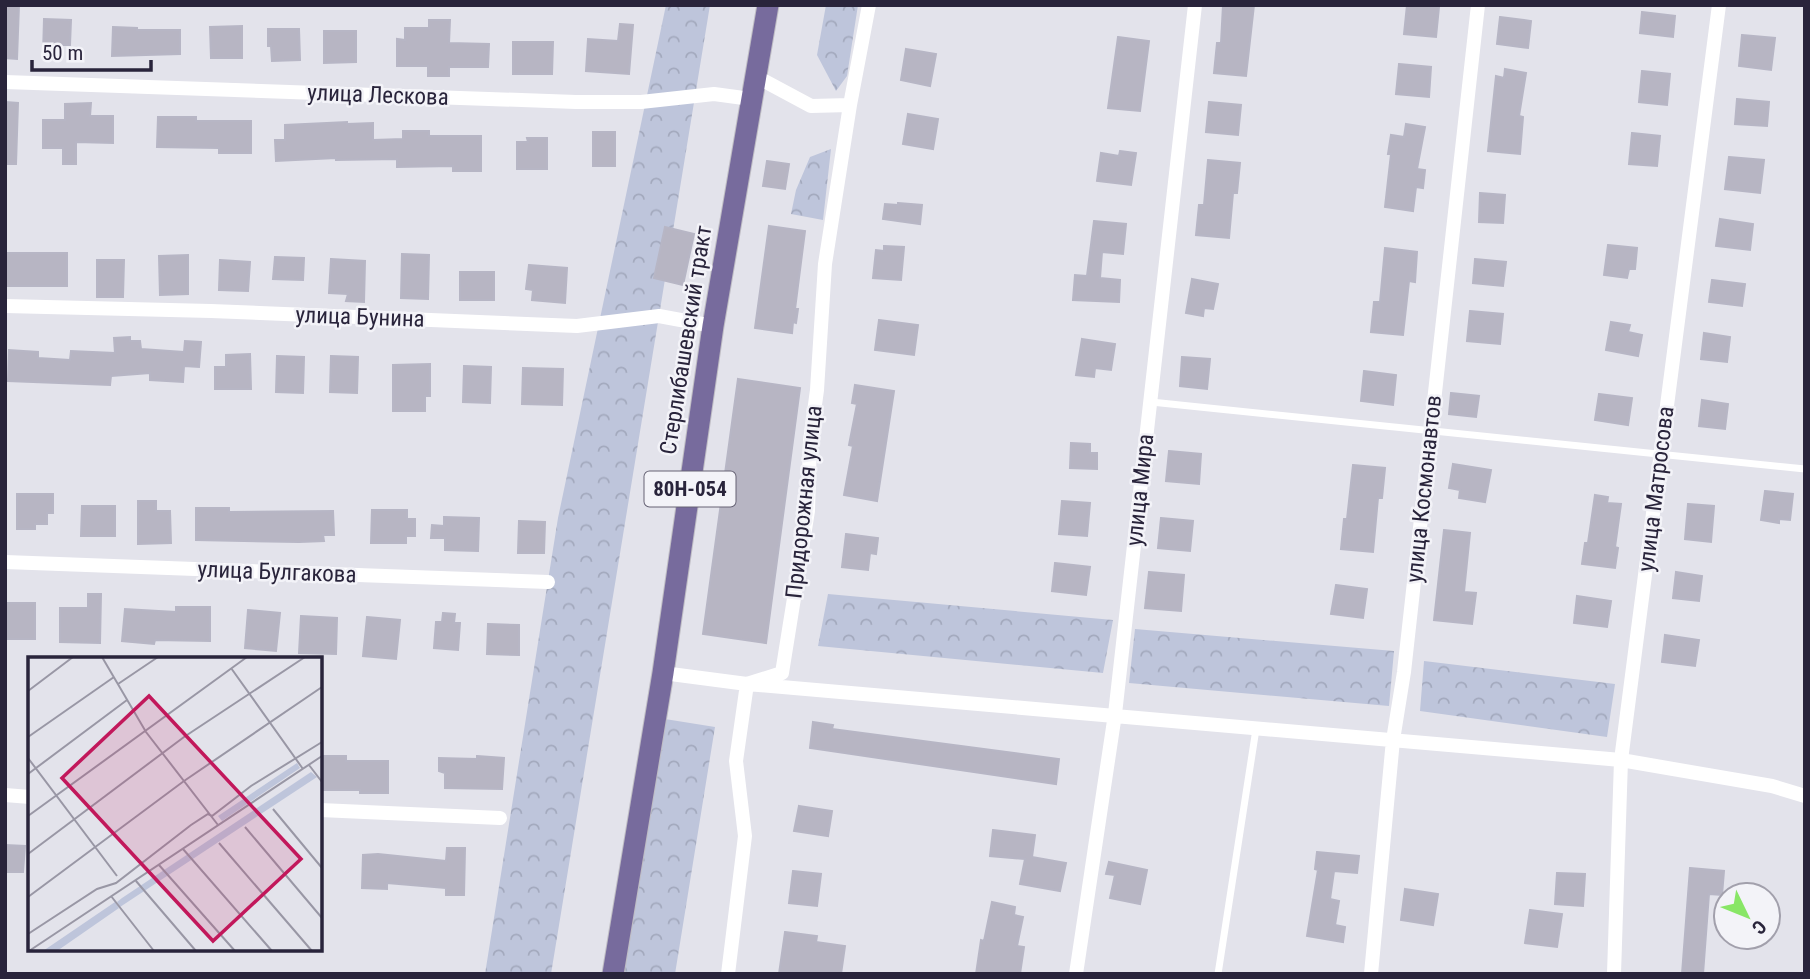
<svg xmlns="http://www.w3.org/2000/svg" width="1810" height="979" font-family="'Roboto Condensed',sans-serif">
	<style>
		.forest { fill: url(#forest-crowns) }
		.building { fill: #b7b5c3; stroke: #b7b6c5; stroke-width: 2 }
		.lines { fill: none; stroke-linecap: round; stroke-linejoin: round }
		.primary-casing { stroke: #bfbdc4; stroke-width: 23 }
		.lane { stroke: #fff; stroke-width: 7 }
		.street { stroke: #fff; stroke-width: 14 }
		.primary { stroke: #776b9d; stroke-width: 21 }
		.labels { text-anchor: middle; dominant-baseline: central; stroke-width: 5; stroke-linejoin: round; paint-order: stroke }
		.shield { fill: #f3f3f8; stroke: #666274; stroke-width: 2 }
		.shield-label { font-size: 21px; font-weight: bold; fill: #29243b }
		.street-label { font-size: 23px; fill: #29243b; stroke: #f3f3f8 }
		.inset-road { fill: none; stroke: #9997a5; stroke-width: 2 }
		.view { fill: #c2185b; fill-opacity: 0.15; stroke: #c2185b; stroke-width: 3.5 }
		.inset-edge { fill: none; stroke: #29243b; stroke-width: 3.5 }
	</style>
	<defs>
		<pattern id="forest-crowns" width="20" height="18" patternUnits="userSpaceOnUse" patternTransform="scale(1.75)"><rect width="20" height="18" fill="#bec5db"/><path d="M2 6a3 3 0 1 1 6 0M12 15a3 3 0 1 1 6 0" fill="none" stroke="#a3a9bd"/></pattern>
	</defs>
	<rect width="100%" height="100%" fill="#e3e3eb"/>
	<path class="forest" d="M666 5H710L551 974H485L558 518Z
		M826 5H858L847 76 836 91 817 55Z
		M831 149 823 220 791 214 796 190 810 157Z
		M828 594 1113 620 1103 673 818 646Z
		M1135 629 1394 651 1389 706 1129 683Z
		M1424 661 1615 684 1607 737 1420 711Z
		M665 719 715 727 675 974H624Z"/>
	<path class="building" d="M5 5H19L17 59 5 58Z
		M1223 5H1254L1246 76 1214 73 1217 43H1221Z
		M1407 5 1439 7 1436 37 1404 34Z
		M1642 12 1675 16 1673 37 1640 33Z
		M1500 17 1531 21 1528 48 1497 44Z
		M44 19 71 20 70 45H56L55 54H43Z
		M429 20H450L449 43 489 44 488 67H449V76H428V66H397V39L405 40V28H429Z
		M620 24 633 25 629 74 586 71 588 39 618 41Z
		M242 26V58H211L210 27Z
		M113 27 137 28V30H180V54L112 56Z
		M268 29H299L300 60 272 61 271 46H268Z
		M324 31H356V62L324 63Z
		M1742 35 1775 38 1771 70 1739 66Z
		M1118 37 1149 41 1140 111 1108 108Z
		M513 42H553L552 74H513Z
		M906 49 936 54 930 86 901 80Z
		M1399 64 1431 67 1429 97 1396 94Z
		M1505 69 1526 73 1519 116 1523 117 1520 154 1488 151 1496 76 1504 78Z
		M1642 71 1670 74 1667 105 1639 102Z
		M1737 99 1769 102 1767 126 1735 124Z
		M5 102 18 103 16 164H5Z
		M1209 102 1241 105 1238 135 1206 132Z
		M91 103 90 116H113V143L76 142V164H63V148H43V120H65V104Z
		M908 114 938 119 933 149 903 144Z
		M158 117H196V121H251V153H219V148L157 147Z
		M347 122V124L373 123V140L403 139V131H429V136H481V171H453V166L397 167V159L336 160V158L276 161 275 140H285V125Z
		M1406 124 1425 127 1417 169 1425 170 1423 188 1416 187 1413 211 1385 207 1391 154H1388L1391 135 1404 137Z
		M593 132H615V166H593Z
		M1632 133 1660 136 1657 166 1629 164Z
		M527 138H547V169H517V142H528Z
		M1120 151 1136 153 1131 185 1097 181 1101 153 1119 156Z
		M1729 157 1764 160 1760 193 1725 189Z
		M1208 160 1240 163 1237 193H1233L1229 238 1196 235 1199 205H1204Z
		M767 161 789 164 785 189 763 186Z
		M1480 193 1505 195 1503 223 1479 222Z
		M898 203 922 205 920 224 883 219 885 204 898 205Z
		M1720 219 1753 224 1750 250 1716 246Z
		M1094 221 1126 224 1123 254 1102 252 1100 278 1120 280 1119 302 1073 300 1075 275 1087 276Z
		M769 226 805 231 795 309H798L796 323 793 322 792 333 755 328Z
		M665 227 694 234 683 285 654 278Z
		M1608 245 1637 248 1635 269H1629L1627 278 1604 275Z
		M884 246 904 247 901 280 873 278 876 250 884 251Z
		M1385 248 1417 252 1415 282 1409 281 1403 335 1371 332 1374 302H1380Z
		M5 253H67V286H5Z
		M402 254 429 255 428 299 401 298Z
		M188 255V294L160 295 159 256Z
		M275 257 304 258 303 280 273 279Z
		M331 259 365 261 364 302 346 301 348 294 329 293Z
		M1475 259 1506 262 1503 286 1473 283Z
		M97 260H124L123 297H97Z
		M220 260 250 262 248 291 219 290Z
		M529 265 567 268 565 303 532 300 533 290 526 289Z
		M460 272H494V300H460Z
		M1192 279 1218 284 1213 309 1204 308 1203 316 1186 313Z
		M1712 280 1745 284 1742 306 1709 302Z
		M1470 311 1503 314 1500 344 1467 341Z
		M879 320 918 325 914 355 875 350Z
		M1611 322 1630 325 1628 332 1642 335 1638 356 1606 350Z
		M1704 333 1730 337 1727 362 1701 359Z
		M130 337V341H140L141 349 184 352 185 341 201 342 199 367 184 366 183 382 150 380V373L111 376 110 385 8 381 9 350 38 352V358L70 360 71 351 115 353 114 338Z
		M1082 339 1115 344 1111 370 1095 368 1094 377 1076 375Z
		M250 354 251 389H215V367H226V355Z
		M277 356 304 357 303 393 276 392Z
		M331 356 358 357 357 393 330 392Z
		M1182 357 1210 359 1207 389 1180 386Z
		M430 364V396H425V411H393V365Z
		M464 366 491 367 490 403 463 402Z
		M523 368 563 369 562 405 522 404Z
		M1364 371 1396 375 1393 405 1361 401Z
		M738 379 800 388 766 643 703 634Z
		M855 385 894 391 877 501 844 495 853 446 849 445 857 404 852 403Z
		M1451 393 1479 396 1476 417 1449 414Z
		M1599 394 1632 398 1628 425 1595 420Z
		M1702 400 1728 404 1725 429 1699 426Z
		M1071 443 1090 444V453H1097V469L1070 468Z
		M1169 451 1201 454 1199 484 1166 481Z
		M1453 464 1491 470 1485 502 1459 498 1460 490 1449 488Z
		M1353 465 1385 468 1382 498H1378L1373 552 1341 549 1344 519H1347Z
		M1765 491 1793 494 1790 520 1779 519V523L1761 520Z
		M17 494H53V513H47V524H35V529H17Z
		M1595 495 1608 497 1607 503 1621 504 1615 547 1618 548 1615 568 1582 564 1585 543H1588Z
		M138 501H156V511H170L171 543 138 544Z
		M1062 501 1090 503 1087 536 1059 534Z
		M1688 504 1714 506 1711 542 1685 539Z
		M82 506H115V536H81Z
		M196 508H229V512L333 511 334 535H323L324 541 299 542 196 540Z
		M372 510H407V519H415V536H406V543H371Z
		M444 517 479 518 478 551 445 550V538H431L432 525 444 526Z
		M1161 518 1193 521 1190 551 1158 548Z
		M519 521 545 522 544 553H518Z
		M1444 530 1470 533 1464 592 1476 593 1472 624 1434 620Z
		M846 534 878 538 876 554 870 553 868 570 842 567Z
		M1055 563 1090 567 1086 595 1052 591Z
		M1149 572 1184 575 1181 611 1145 608Z
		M1676 572 1702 576 1699 601 1673 598Z
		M1336 585 1367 589 1363 618 1331 614Z
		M88 594H101L100 643 60 642V608H88Z
		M1577 596 1611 601 1607 627 1574 623Z
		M5 603H35V639H5Z
		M176 607H210V641L155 640 154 644 122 641 125 609 176 612Z
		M248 610 280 613 276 651 245 648Z
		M443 613 455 614 454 623H460L458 650 434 648 436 622H442Z
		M301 616 337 618 336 654 299 653Z
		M367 617 400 620 396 659 363 656Z
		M488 624 519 625V655L487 654Z
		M1665 635 1699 640 1695 666 1662 662Z
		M813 722 833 725 832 729 1059 759 1056 784 810 748Z
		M320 756H346V761H388V793H360V790H320Z
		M477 756 504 758 502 789 445 788V773L439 771V758L477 759Z
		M799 806 832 811 828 836 794 831Z
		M993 830 1035 835 1032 857 1066 863 1060 891 1020 884 1025 859 990 856Z
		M5 845 25 846 23 872H5Z
		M447 848H465L464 895H446V888L387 883V889L362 888 363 855 378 854 446 861Z
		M1317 852 1359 856 1357 873 1334 871 1330 899 1339 901 1335 925 1345 927 1343 942 1307 936 1318 870 1315 869Z
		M1109 862 1147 870 1140 904 1110 898 1115 875 1106 874Z
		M1690 868 1724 871 1722 895 1709 894 1703 974H1682Z
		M793 871 821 874 817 906 789 903Z
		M1557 873 1585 874 1583 906 1555 904Z
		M1405 889 1438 894 1433 925 1401 920Z
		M992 902 1015 907 1014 915 1023 917 1017 946 1024 947 1020 974H976L981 940 984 941Z
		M1530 910 1562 914 1557 947 1525 943Z
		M785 932 817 936 816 942 845 946 841 974H779Z"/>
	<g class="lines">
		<g class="primary-casing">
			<path id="primary" d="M613 974 663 673 713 326 768 5"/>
		</g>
		<path class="lane" d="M1151 402 1805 469
			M1218 974 1256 729"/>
		<path class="street" d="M755 76 811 106 850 105
			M5 82 576 102H641L714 94 751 99
			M5 306 211 311 577 326 659 316 713 326
			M5 562 548 582
			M663 673 747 684 1621 760 1772 786 1805 796
			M5 795 30 797
			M320 810 500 818
			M728 974 745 836 736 761 747 684 782 673 808 511 810 441 817 390 825 264 850 105 869 5
			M1076 974 1115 714 1195 5
			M1371 974 1393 740 1404 672 1478 5
			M1614 974 1621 760 1719 5"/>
		<use href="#primary" class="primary"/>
	</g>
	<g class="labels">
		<rect class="shield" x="644.5" y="471.5" width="91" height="35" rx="5"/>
		<g class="shield-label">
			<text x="690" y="489">80Н-054</text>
		</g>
		<g class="street-label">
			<text transform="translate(378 95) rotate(2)">улица Лескова</text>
			<text transform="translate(360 317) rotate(2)">улица Бунина</text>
			<text transform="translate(686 340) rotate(-81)">Стерлибашевский тракт</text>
			<text transform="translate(1424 489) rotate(-84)">улица Космонавтов</text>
			<text transform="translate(1656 489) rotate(-83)">улица Матросова</text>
			<text transform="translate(1140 490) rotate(-84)">улица Мира</text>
			<text transform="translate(804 502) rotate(-84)">Придорожная улица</text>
			<text transform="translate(277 572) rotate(2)">улица Булгакова</text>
		</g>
	</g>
	<g transform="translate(28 657)">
		<rect width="294" height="294" fill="#e3e3eb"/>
		<path d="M269 106 272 111 194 164 190 159ZM283 115 289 120 92 250 89 245 94 241ZM87 245 91 251 29 294H15Z" fill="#bec5db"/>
		<path class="inset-road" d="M74 0 118 75 190 168M203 11 275 112M90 27 130 0M0 34 45 0M0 80 86 20M0 101 89 219M281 108 294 125M0 117 99 43M245 152 294 211M0 159 219 0M217 170 294 261M191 186 284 294M155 192 244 294M0 197 156 80 277 0M131 208 207 294M108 224 168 294M83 239 126 294M0 240 156 124 294 30M0 277 69 232 88 226 163 168 180 157 184 159 223 129 294 85M1 294 294 99"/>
		<path class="view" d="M121 39 273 202 185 284 34 121Z"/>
		<rect width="294" height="294" class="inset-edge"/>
	</g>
	<rect width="1810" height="979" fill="none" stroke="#29243b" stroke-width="14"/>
	<g transform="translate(1747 916) rotate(133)"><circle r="33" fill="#f3f3f8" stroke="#a2a0ac" stroke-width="2"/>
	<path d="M0-5L12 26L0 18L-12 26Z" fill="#88e666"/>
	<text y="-10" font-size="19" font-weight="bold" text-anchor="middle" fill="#29243b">С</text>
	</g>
	<path d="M32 60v10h119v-10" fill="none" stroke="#29243b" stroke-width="3.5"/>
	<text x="42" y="60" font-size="21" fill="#29243b" stroke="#f3f3f8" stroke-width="5" paint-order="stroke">50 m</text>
</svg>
